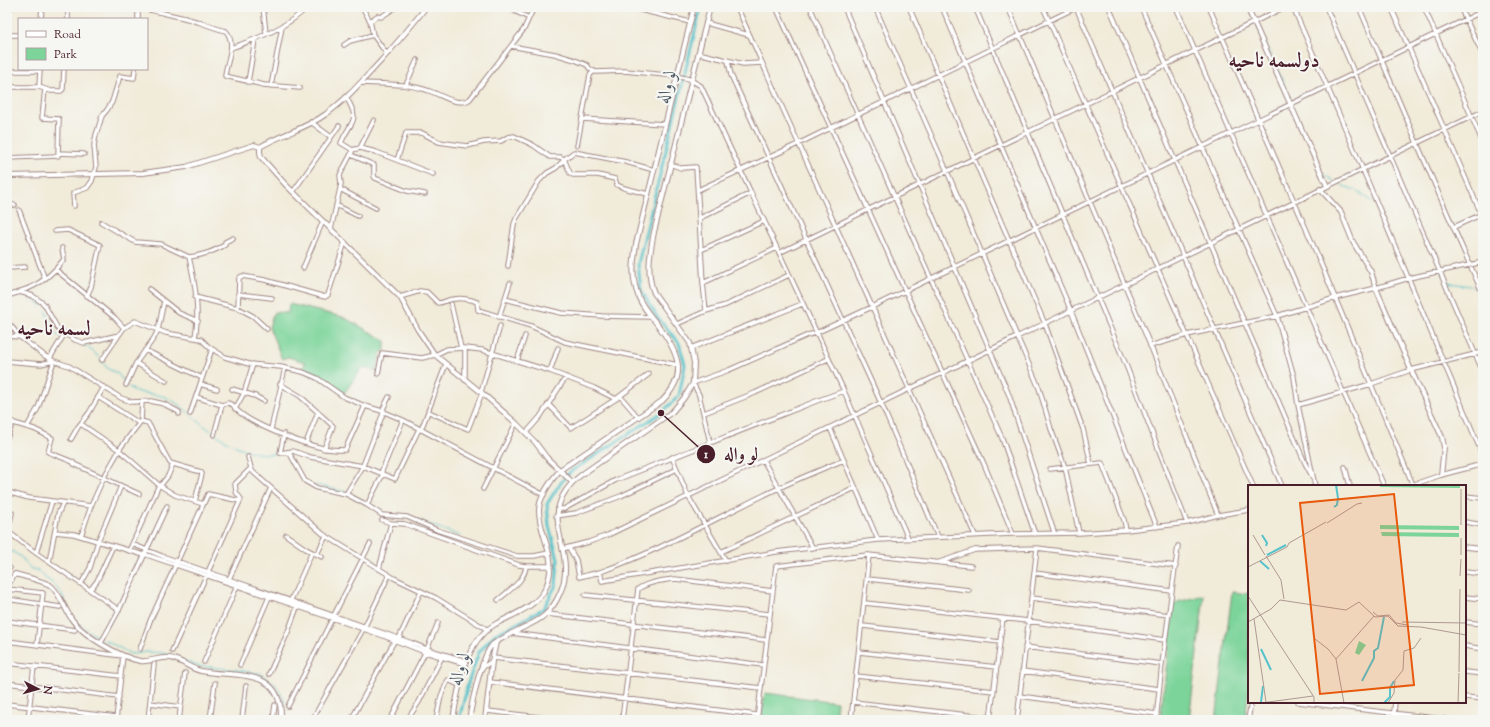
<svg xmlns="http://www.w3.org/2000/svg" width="1490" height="727" font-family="'Sorts Mill Goudy',Amiri,serif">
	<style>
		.green { fill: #7cd49a; stroke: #637a62 }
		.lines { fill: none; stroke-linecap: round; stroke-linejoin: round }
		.stream { stroke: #55c2cc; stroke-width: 1 }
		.canal { stroke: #55c2cc; stroke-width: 3 }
		.minor-casing { stroke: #9e8582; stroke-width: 5.5 }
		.tertiary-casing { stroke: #9e8582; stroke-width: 6 }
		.minor { stroke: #fff; stroke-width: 3.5 }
		.tertiary { stroke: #fff; stroke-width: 4 }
		.labels { text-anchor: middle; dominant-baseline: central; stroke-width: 4; stroke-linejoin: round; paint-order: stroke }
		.water-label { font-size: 18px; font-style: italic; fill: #4e5863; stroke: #f6f6f2 }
		.district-label { font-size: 21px; font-weight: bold; fill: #4a1f2b; stroke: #f6f6f2 }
		.inset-river { fill: none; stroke: #55c2cc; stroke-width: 2 }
		.inset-road { fill: none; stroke: #ae9993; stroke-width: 1 }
		.view { fill: #e8590c; fill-opacity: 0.15; stroke: #e8590c; stroke-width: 2 }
		.inset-edge { fill: none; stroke: #4a1f2b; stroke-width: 2 }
		.leader { fill: none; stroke: #4a1f2b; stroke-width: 1.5 }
		.callout-dot { fill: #4a1f2b; stroke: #f6f6f2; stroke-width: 1.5 }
		.mark-label { font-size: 12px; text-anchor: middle; font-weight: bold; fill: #fff }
		.callout-label { font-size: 18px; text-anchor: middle; font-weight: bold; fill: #4a1f2b; stroke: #f6f6f2; stroke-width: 4; stroke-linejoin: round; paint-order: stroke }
	</style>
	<rect width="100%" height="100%" fill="#f6f6f2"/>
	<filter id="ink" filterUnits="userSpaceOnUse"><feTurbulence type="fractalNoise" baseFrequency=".025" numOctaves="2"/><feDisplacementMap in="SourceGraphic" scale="8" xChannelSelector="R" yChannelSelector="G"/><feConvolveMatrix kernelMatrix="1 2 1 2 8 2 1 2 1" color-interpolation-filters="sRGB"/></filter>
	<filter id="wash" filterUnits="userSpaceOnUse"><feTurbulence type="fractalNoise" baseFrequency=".012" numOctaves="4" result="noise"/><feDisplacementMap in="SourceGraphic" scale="16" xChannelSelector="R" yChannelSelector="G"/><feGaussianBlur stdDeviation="0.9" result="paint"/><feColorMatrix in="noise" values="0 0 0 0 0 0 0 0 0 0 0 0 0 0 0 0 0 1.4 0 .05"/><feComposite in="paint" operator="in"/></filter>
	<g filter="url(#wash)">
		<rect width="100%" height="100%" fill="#f1ebd9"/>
		<path class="green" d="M289 304 343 317 381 338 385 341V351L381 352 376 371 362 367C357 376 351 383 345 392L343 393 335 386 303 370 305 362 288 357 282 359 269 327 274 312 288 313Z
			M1232 592 1249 594V686L1245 720H1216Z
			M1204 595 1189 720H1160L1174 603Z
			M765 693 837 702 835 720H761Z"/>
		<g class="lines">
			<path class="stream" d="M1250 7 1255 19
				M1257 23 1290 98
				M1324 175 1334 181
				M1341 184 1343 186 1356 190
				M1358 192 1375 203
				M1442 272 1448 282C1458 285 1468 285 1479 288
				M7 293 8 294
				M17 295 29 297 43 306
				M46 311 54 332 60 337
				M83 344 95 353 108 369 117 373 126 384
				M128 386C135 395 154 393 165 397 174 401 181 406 189 413
				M191 415C213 434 248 460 279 453
				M316 485 346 492
				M349 493 374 507
				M418 520 460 536
				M7 548 21 557 31 569 37 570 44 577 54 584 62 595 70 613
				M554 557 557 553
				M76 622 91 633 101 638
				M105 640 131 654 147 652 163 653 198 666 238 670 261 674 275 684 284 699V720"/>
			<path class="canal" d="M459 720 468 683 479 652 495 634 518 623 544 608 556 585 558 559 549 526 547 504 559 485 570 472 661 413 679 396 685 365 679 343 657 317 641 290 638 264 701 7"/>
		</g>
	</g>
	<g filter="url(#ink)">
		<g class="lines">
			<g class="minor-casing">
				<path id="minor" d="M7 7H13
					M67 7 68 9V19
					M138 7V19
					M139 7C155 12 171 14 188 19 201 22 213 28 226 31 237 44 226 62 225 76L264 85 300 88
					M263 7 266 33
					M362 7 370 21 373 35 387 54
					M506 7 529 18
					M628 7 690 22
					M737 7 975 535
					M776 7 984 464 1013 534
					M810 7 1002 438 1035 534
					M844 7 1009 395 1054 532
					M875 7 947 171 1039 388 1051 429 1065 467 1079 533
					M909 7 1045 324 1083 429 1091 464
					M942 7 1071 311 1157 527
					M975 7 1126 365 1187 523
					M1008 7 1153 352 1218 515
					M1043 7 1253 486
					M1076 7C1144 167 1212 327 1282 486
					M1109 7 1305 463 1313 478
					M1141 7 1277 316 1294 377 1298 405 1315 486
					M1176 7 1384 486
					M1209 7 1311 240 1413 485
					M1293 7 1363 170 1483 456
					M1326 7 1483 372
					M1359 7C1400 103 1440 199 1483 294
					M1391 7 1483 218
					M1424 7 1483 143
					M1460 7 1483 55
					M41 19 42 7
					M370 21 377 16 381 17 396 7
					M706 23 749 35
					M7 35H19
					M344 45 350 41 373 35
					M511 46 555 54 575 60 587 65 590 69 596 72 625 71 676 76 689 79 701 86 844 391 908 538
					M231 48C256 39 289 27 307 7
					M698 53 743 64 762 63
					M728 61 731 75 881 403 938 537
					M7 71H40
					M248 82 255 40
					M361 83C385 84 409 83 432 92 443 96 459 107 470 99L524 29 534 7
					M406 85 417 60
					M271 86 282 27
					M7 87H39L51 91H61L63 89 64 69
					M39 87 40 70
					M582 119 665 124
					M311 122 331 137
					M577 146 590 75 594 71
					M360 148 374 120
					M352 150 360 148 376 152 433 174
					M59 153 84 154
					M351 155 374 165V176L375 178 407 191 425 194
					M7 158 58 156 59 119 42 118 45 89
					M397 160 406 133H422L439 142 467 146 484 142 501 141 508 137 514 136 533 145 550 157H560L564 159 570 173 573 175H598L615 179 617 185 624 188 648 194
					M670 164 681 168 696 167 703 283 706 311
					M340 189 376 208
					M698 190 798 144 1077 7
					M293 192 339 126
					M7 205H15
					M336 205 358 216
					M74 206 73 193 87 188 92 181 96 167 94 145 96 135 102 116 107 110 112 102 120 76 134 78 135 69
					M19 210 45 279
					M700 218 751 193
					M101 222 135 242 161 244 189 257C195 283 200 311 195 338
					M1454 227 1482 214
					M331 229 341 184 340 175 352 152 351 149 341 143C350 120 362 123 346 97
					M55 231 68 230 100 245 91 287 87 296
					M701 250 764 221
					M779 253 1285 7
					M189 257C204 255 212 252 225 245V242L233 238
					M508 266 514 224 516 219 539 181 547 173 556 168 566 158 574 152 626 162 654 170
					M7 268 25 267
					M303 268 323 221
					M56 270 115 318 124 328
					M703 283 777 248
					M149 289 179 313 198 321
					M21 291C38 286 53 274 64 259L62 248
					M238 294 272 298
					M7 296 20 292 33 296 44 304 58 329 75 340 84 343 119 335 124 328 135 321 166 333 201 339 209 347 225 357 249 364 281 367 303 372 317 378 344 397 365 406 382 411 403 420 544 495
					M195 297 238 308 253 316 267 329
					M400 297 420 291 427 292 438 303C444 303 448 299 454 299 461 298 471 299 477 302L478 310 531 326 565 342 678 365
					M505 299 561 313 602 316 651 317
					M451 304 461 348
					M238 308 239 278 242 276 265 280 325 297 328 295 345 242
					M499 317 510 283
					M7 321 20 337 45 356 54 361 69 366 121 398 132 402 151 401 164 404 179 412V414
					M677 324 706 311 726 305 789 275
					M7 336 20 337
					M1150 346 1187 335 1277 316 1335 298 1376 288 1409 278 1483 262
					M465 348V380
					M691 348 802 304
					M145 350 202 378
					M50 358 65 333
					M102 360 119 335
					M7 361 41 364 54 361
					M517 361 525 336
					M136 363 166 381
					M550 371 558 348
					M378 374 382 353 422 358 435 355 447 349 465 348 482 350 550 371 594 388 616 399
					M200 384 217 389
					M280 384 300 396 333 426 324 449
					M126 385 136 363 154 338 158 330 164 301
					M232 389 255 396 264 401
					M481 392 500 326
					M620 396 638 417
					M98 397 139 423
					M196 397 222 405 228 403 233 405C242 422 303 444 323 448 330 450 338 450 345 450L365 406
					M548 404 571 428 616 399 649 374
					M1298 405 1371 384 1411 370 1483 352
					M235 409 244 393 253 364
					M382 411 389 397
					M429 412 468 429 482 393
					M704 413 755 393 828 359
					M190 414 212 349
					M7 421 34 429 52 438 48 452 73 462 74 464 139 494
					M141 421 148 423 170 463 201 472 202 474 195 501
					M81 424 119 450 159 485 129 551
					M27 427 38 408 54 361
					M830 428 878 540
					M271 429 285 368
					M421 430 446 364
					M526 433 540 417 566 377
					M284 434 280 453 293 451 310 457 363 466 395 479 419 429
					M214 435 222 405
					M7 438 13 422
					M71 439 78 427 89 413 104 387
					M710 442 699 395 693 383 729 370 808 335 816 333 872 307 1483 11
					M306 443 318 412
					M289 452 305 481 317 488 346 494 367 505 382 515 407 517 437 530 517 556H534L549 553
					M248 457 251 468 253 472 323 534 394 578 436 598 488 630
					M672 457 688 496 726 561
					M763 460 813 548
					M1345 467 1350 486
					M1050 469 1102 463 1124 520 1126 530
					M381 473 403 420
					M159 485 175 495 203 504
					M160 486 168 476 173 464
					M1409 486 1441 475 1483 464
					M483 489 516 423
					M7 492 29 498 91 506
					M346 494 362 468 384 411
					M1465 496 1483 498
					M367 505 383 474
					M558 509H564L616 480 819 400 844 391
					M556 516 576 513 621 496 677 469
					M382 520 391 523 405 524 519 565 526 566H551
					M1465 522 1483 525
					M7 529 10 522 12 513
					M7 531 36 553 119 610
					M55 532 74 534 144 555
					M286 535 306 549 322 557
					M81 536 91 506 104 477 121 447 141 421 142 401
					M132 544 162 556 412 643 427 649 466 661
					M1465 547 1483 549
					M569 548 576 560 579 577 600 572 602 581 776 552 878 540 1013 534 1079 533 1126 530 1187 523 1218 515 1249 510
					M562 549 589 542 608 535 1483 111
					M721 552 855 488
					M36 553 52 501
					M144 554 381 635 425 652 465 664
					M317 554 326 536
					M49 562 58 514 63 503
					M940 562 975 550 1037 548 1176 566
					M7 567 10 568
					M379 569 391 523
					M600 572C662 550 719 516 779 488 800 478 822 469 844 460
					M1465 572 1483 574
					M1034 573 1172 591
					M229 579 271 488
					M868 579 969 590
					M81 584 90 568 98 541 121 486
					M7 589 43 593 37 645
					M90 590 97 581 113 546
					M585 595 769 614
					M1465 597 1483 599
					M1031 598 1169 615
					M7 599 60 607
					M291 600 312 552
					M498 600C508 591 525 581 526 566
					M865 603 1028 621 1165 640
					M547 614 766 640
					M7 621 75 630
					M1465 622 1483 624
					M863 626 1000 642
					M511 633 763 665
					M399 638 421 591
					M7 641 123 656 116 720
					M101 643 119 610 167 506
					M1465 646 1483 649
					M1025 647 1162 664
					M140 649 150 621 208 494 240 501
					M172 651 241 499 236 492 235 484 251 468
					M859 652 997 667
					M493 658 761 688
					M204 662 237 586
					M7 663 121 676
					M240 665 269 597
					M482 668 492 661
					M1022 671 1159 689
					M1465 672 1483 674
					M269 674 288 632 297 607
					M856 676 994 691
					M490 682 757 715
					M7 683 119 697
					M1019 696 1157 714
					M1465 697 1483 699
					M853 702 1011 720
					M1298 702 1451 720
					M150 703 181 707
					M7 704 116 717
					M288 706 370 544
					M487 711 564 720
					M28 720 34 666
					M148 720 154 664
					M179 720 185 673
					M210 720 215 683
					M242 720 246 686
					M273 720 275 705
					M312 720 365 626 389 575
					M351 720 396 638
					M390 720 427 649 438 623
					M407 720 419 702 442 657
					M436 720 441 696 448 680 459 685
					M622 720 638 589C648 582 663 580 675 579L773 591
					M757 720 776 566 868 555 971 566
					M851 720 869 555
					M990 720 1003 618
					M1017 720 1037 548
					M1156 720 1162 664 1178 546
					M1248 720 1251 702
					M1393 720 1395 702"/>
			</g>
			<g class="tertiary-casing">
				<path id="tertiary" d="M1247 7 1327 186
					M260 147V152L261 157 285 184 400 297 418 330 435 355 482 393 516 423 535 442 547 458 572 482
					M260 147C281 134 306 129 326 114 346 100 362 81 379 63 395 45 411 27 426 7
					M7 176 143 173 186 167 254 145 260 147
					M1320 189 1341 212 1353 242 1371 272 1376 288 1411 370 1442 437 1444 447 1441 475
					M7 586 15 574C26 577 40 580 50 585 59 591 65 610 71 618 82 635 120 657 140 661 149 663 160 656 170 658 180 659 190 669 201 671 236 678 283 666 281 720
					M453 720C458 690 464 642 494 625 511 615 538 607 546 587 559 556 539 537 539 510 539 497 552 479 560 470L662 401C688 376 679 354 660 328 653 318 644 310 639 298 631 278 633 264 636 244L694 7
					M469 720C472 702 481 658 492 645 495 642 501 639 505 637 530 622 547 623 560 593 580 550 531 514 581 475L672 412 684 398 693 383 694 363 690 343 654 293C646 274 650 252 654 232L710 7
					M485 720 492 661 496 642"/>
			</g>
			<use href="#minor" class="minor"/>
			<use href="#tertiary" class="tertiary"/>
		</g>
	</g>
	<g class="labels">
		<g class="water-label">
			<text transform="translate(668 87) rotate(-76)">لو واله</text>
			<text transform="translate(461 669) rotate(-72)">لو واله</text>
		</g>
		<g class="district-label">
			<text x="1274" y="62">دولسمه ناحیه</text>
			<text x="54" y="330">لسمه ناحیه</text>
		</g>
	</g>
	<g transform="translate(1248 485)">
		<rect width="218" height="218" fill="#f1ebd9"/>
		<path d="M132 0H212V3L132 2ZM132 40 211 41V45L132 44ZM133 47 211 48V52L134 51ZM111 156 118 160 111 170 107 168Z" fill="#7cd49a"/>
		<path class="inset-river" d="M86 22 89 20 90 13 88 0M14 50 19 58 18 61M19 70 38 60M12 76 21 84M13 164 23 185M114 196 126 173V166L130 163 136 132M13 217 15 201M136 218 142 212V203L146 196"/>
		<path class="inset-road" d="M213 22V4M79 38 109 19 114 18M213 40V22M5 50 17 70M213 70V53M18 71 33 95 36 114M0 82 39 62 41 58 78 37M212 91 213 74M0 111 66 212V218M125 127 130 131 141 130 148 138 159 140M6 134 18 217M0 137 23 124 32 115 98 125 111 117 127 132 140 131 150 141 173 142 218 150M154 137 218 138M67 154 80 164 88 174 96 218M88 174 126 131M211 187 212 104M13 218 65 211M140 218 146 208 147 195 155 185 156 166 166 163 173 153M210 218 211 188"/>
		<path class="view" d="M146 9 166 200 72 209 52 18Z"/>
		<rect width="218" height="218" class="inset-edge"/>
	</g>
	<path class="leader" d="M661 413L706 454"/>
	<g class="callout-dot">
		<circle cx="661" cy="413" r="4"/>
		<circle cx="706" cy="454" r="10"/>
	</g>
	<g class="mark-label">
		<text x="706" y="458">1</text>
	</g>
	<g class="callout-label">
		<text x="741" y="460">لو واله</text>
	</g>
	<rect width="1490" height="727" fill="none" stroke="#f6f6f2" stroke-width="24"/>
	<rect x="18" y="18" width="130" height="52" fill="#f6f6f2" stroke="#b1a0a2"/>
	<rect x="26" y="31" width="20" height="6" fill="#ffffff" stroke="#b1a0a2"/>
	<text x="54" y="38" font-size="12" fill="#4a1f2b">Road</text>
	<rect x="26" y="48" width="20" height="12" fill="#7cd49a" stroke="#b1a0a2"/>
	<text x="54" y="58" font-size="12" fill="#4a1f2b">Park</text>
	<g transform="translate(38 689) rotate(96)" stroke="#f6f6f2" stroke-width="3" paint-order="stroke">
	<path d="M0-3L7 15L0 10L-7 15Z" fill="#4a1f2b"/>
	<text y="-6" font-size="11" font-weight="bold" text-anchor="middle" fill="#4a1f2b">N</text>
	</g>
</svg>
